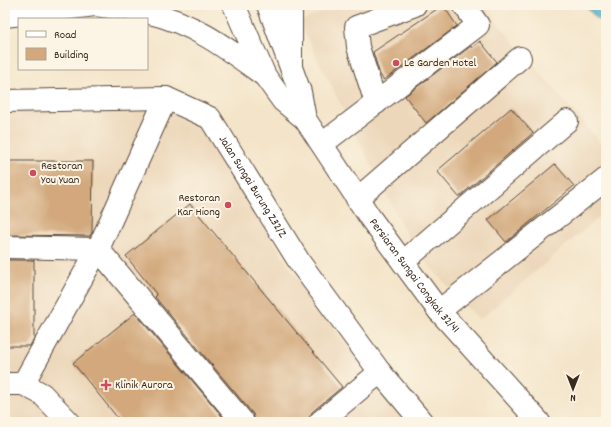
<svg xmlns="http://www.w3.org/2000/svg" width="611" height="427" font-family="Dekko,sans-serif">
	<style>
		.built { fill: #ecd7ba }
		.water { fill: #43a8c3; stroke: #3f6970 }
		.building { fill: #d2a87c }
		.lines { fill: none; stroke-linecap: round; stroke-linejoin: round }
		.minor-casing { stroke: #574638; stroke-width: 24 }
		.major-casing { stroke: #574638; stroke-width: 24 }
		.minor { stroke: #fff; stroke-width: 22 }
		.major { stroke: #fff; stroke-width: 22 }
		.poi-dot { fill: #d1495b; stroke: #fcf5e5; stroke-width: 1.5 }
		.labels { text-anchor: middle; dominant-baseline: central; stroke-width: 4; stroke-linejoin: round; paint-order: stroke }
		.poi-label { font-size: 12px; fill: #3b2a1e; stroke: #fcf5e5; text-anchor: start }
		.street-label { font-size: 12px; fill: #3b2a1e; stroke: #fcf5e5 }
	</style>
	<rect width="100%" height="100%" fill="#fcf5e5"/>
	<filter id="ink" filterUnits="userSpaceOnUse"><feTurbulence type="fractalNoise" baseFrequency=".025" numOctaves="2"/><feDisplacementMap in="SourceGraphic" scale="8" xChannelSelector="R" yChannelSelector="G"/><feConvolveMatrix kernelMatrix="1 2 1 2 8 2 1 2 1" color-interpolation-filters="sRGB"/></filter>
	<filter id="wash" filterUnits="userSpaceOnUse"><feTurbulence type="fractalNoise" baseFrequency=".012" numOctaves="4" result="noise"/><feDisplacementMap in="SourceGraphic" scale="16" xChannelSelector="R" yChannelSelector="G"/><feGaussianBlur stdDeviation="0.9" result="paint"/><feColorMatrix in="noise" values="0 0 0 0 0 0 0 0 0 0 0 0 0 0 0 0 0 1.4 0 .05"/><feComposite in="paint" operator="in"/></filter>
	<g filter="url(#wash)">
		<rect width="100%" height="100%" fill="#f4e5ca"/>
		<path class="built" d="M338 5H482L606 149V211L479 320 414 249 299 22Z
			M153 107 203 125 291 269 380 390 407 422H5V111Z"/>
		<path class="water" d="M584 5H606V28Z"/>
		<g id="blocks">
			<path class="building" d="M443 5 457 26 384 80 380 75 373 52Z
				M480 41 497 62 426 123 405 96 471 46 472 48Z
				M511 108 533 133 459 197 437 171Z
				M5 161H93L92 232 90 236 5 235Z
				M555 164 574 186 506 242 488 220Z
				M190 204 342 387 312 412 308 422H255L253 414 155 297 157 295 126 256Z
				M5 260H34V338L30 346H5Z
				M135 313 227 422H121L73 363Z"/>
		</g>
	</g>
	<g filter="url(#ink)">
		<use href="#blocks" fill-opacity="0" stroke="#574638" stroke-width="1"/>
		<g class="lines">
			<g class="minor-casing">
				<g id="minor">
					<path id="s1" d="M234 5 265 76 283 101 305 119 371 219 439 311 539 422"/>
					<path d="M268 5 300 92 305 119"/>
					<path id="s2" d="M5 101 166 98 210 118 300 263 380 372 422 422"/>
					<path d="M376 103 358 47 356 27 415 5"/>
					<path d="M322 144 478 25 464 5"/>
					<path d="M357 199 520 58"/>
					<path d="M5 247 98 249 243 422"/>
					<path d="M403 262 567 121"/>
					<path d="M439 311 606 179"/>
					<path d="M5 384H23L42 394 69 422"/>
					<path d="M23 384 98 249 166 98"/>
					<path d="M320 422 380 372"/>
				</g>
			</g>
			<g class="major-casing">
				<path id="major" d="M95 5C113 8 132 9 150 13 194 23 229 50 265 76
					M291 5V66
					M5 16 95 5"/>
			</g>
			<use href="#minor" class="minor"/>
			<use href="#major" class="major"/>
		</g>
	</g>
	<g class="poi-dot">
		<circle cx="396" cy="63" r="4"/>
		<circle cx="33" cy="173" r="4"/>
		<circle cx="228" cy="205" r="4"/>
		<path d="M104 379h4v4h4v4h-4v4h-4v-4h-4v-4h4z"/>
	</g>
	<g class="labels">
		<g class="poi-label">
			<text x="404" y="63">Le Garden Hotel</text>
			<text x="41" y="166">Restoran<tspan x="41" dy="14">You Yuan</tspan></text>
			<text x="220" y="198" text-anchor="end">Restoran<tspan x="220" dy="14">Kar Hiong</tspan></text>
			<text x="115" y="385">Klinik Aurora</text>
		</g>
		<g class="street-label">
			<text stroke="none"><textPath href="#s2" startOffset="290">Jalan Sungai Burung Z32/Z</textPath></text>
			<text stroke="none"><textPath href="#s1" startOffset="328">Persiaran Sungai Congkak 32/41</textPath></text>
		</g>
	</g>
	<rect width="611" height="427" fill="none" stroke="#fcf5e5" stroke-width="20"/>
	<rect x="18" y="18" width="130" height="52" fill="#fcf5e5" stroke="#afa495"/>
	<rect x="26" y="31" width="20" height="6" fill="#ffffff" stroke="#afa495"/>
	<text x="54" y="38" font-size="12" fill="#3b2a1e">Road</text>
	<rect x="26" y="48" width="20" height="12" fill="#d2a87c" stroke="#afa495"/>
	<text x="54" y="58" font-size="12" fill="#3b2a1e">Building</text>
	<g transform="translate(573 389) rotate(180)" stroke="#fcf5e5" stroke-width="3" paint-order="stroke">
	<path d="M0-3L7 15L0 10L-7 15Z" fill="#3b2a1e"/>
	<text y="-6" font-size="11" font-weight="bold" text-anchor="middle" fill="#3b2a1e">N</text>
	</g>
</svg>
